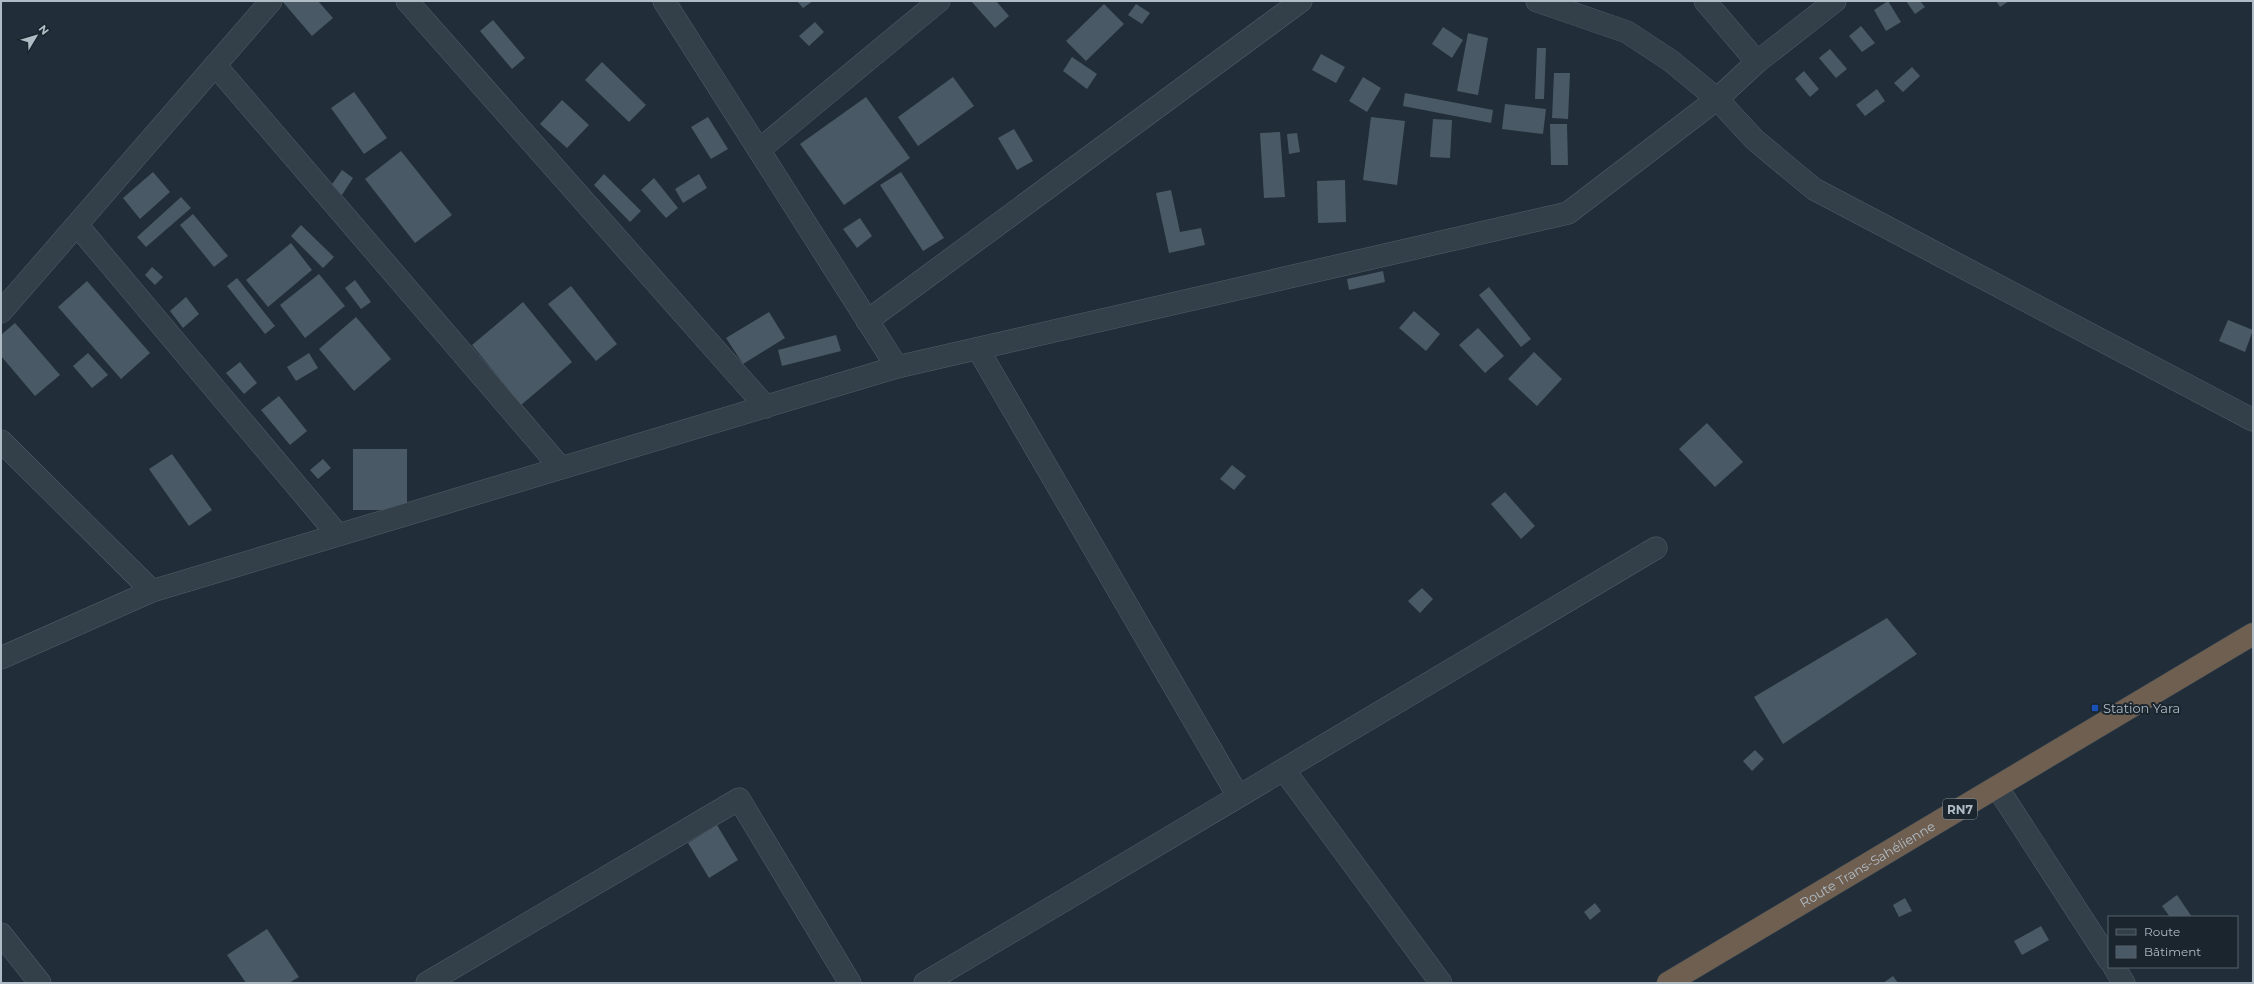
<svg xmlns="http://www.w3.org/2000/svg" width="2254" height="984" font-family="Montserrat,sans-serif">
	<style>
		.building { fill: #495965 }
		.lines { fill: none; stroke-linecap: round; stroke-linejoin: round }
		.street-casing { stroke: #525e67; stroke-width: 23 }
		.highway-casing { stroke: #3f4b54; stroke-width: 23 }
		.street { stroke: #344049; stroke-width: 22 }
		.highway { stroke: #6f5f51; stroke-width: 22 }
		.transit-dot { fill: #1a4fb4; stroke: #1a252e; stroke-width: 1.5 }
		.labels { text-anchor: middle; dominant-baseline: central; stroke-width: 4; stroke-linejoin: round; paint-order: stroke }
		.shield { fill: #1a252e; stroke: #828e98; stroke-width: 1 }
		.shield-label { font-size: 12px; font-weight: bold; fill: #afbbc5 }
		.poi-label { font-size: 13px; fill: #afbbc5; stroke: #1a252e; text-anchor: start }
		.street-label { font-size: 13px; fill: #afbbc5; stroke: #1a252e }
	</style>
	<rect width="100%" height="100%" fill="#212e39"/>
	<path class="building" d="M282 1H318L333 18 312 36Z
		M797 1H813L803 8Z
		M971 1H996L1009 16 995 28Z
		M1888 1 1901 22 1886 31 1874 10Z
		M1906 1H1920L1925 7 1915 14Z
		M1996 1H2009L2000 7Z
		M1104 4 1124 24 1086 61 1066 41Z
		M1136 4 1150 13 1142 24 1128 15Z
		M493 20 525 58 512 69 480 31Z
		M815 22 824 32 809 46 799 36Z
		M1861 26 1875 43 1862 52 1849 36Z
		M1443 27 1463 40 1452 58 1432 44Z
		M1468 33 1488 38 1478 95 1457 91Z
		M1537 48H1546L1544 99H1535Z
		M1830 49 1847 69 1836 78 1819 58Z
		M1321 54 1345 67 1336 83 1312 70Z
		M1072 57 1097 74 1087 89 1063 71Z
		M602 62 646 105 629 122 585 80Z
		M1912 67 1920 76 1903 92 1894 83Z
		M1804 71 1819 89 1810 97 1795 79Z
		M1554 73H1570L1568 119 1552 118Z
		M953 77 974 106 918 146 898 117Z
		M1363 77 1381 88 1367 112 1349 101Z
		M1877 89 1885 101 1865 116 1856 105Z
		M354 92 387 138 364 154 331 108Z
		M1405 93 1493 110 1491 123 1403 106Z
		M866 97 910 158 844 205 800 144Z
		M562 100 589 125 567 148 540 124Z
		M1505 104 1546 109 1543 134 1502 129Z
		M708 117 728 149 711 159 691 127Z
		M1371 117 1405 121 1397 185 1363 180Z
		M1433 119 1452 120 1450 158 1430 157Z
		M1550 124H1567L1568 165H1551Z
		M1014 129 1033 161 1017 170 998 138Z
		M1280 132 1285 197 1264 198 1260 133Z
		M1297 133 1300 152 1289 154 1287 134Z
		M401 151 452 215 415 243 365 179Z
		M342 170 353 178 342 195 330 187Z
		M153 172 170 192 140 219 123 198Z
		M901 172 944 238 923 251 880 185Z
		M604 174 641 211 630 222 594 185Z
		M699 174 707 188 683 203 675 189Z
		M654 178 678 208 666 218 641 190Z
		M1345 180 1346 222 1318 223 1317 181Z
		M1171 190 1180 232 1201 228 1205 245 1169 253 1156 193Z
		M181 197 191 208 146 247 137 237Z
		M193 214 228 256 214 267 180 225Z
		M860 218 872 236 857 248 843 229Z
		M301 225 334 257 323 268 291 236Z
		M291 243 312 270 268 307 246 280Z
		M152 267 163 277 155 285 145 275Z
		M1383 271 1385 282 1349 290 1347 279Z
		M319 274 345 306 305 338 280 305Z
		M237 278 275 326 265 334 227 286Z
		M355 280 371 302 361 309 345 288Z
		M87 281 150 353 121 379 58 307Z
		M571 286 617 344 596 361 548 304Z
		M1489 287 1531 339 1521 347 1479 295Z
		M186 297 199 314 183 328 170 311Z
		M523 302 572 362 521 405 472 345Z
		M1414 311 1440 334 1426 351 1399 328Z
		M769 312 785 338 743 364 726 338Z
		M356 317 391 359 354 391 319 349Z
		M2228 320 2253 330 2245 352 2219 341Z
		M15 323 60 375 35 396 1 356V335Z
		M1478 328 1504 356 1485 373 1459 345Z
		M836 335 841 351 782 366 778 350Z
		M1534 352 1562 379 1537 406 1508 379Z
		M88 353 108 375 92 388 73 366Z
		M309 353 318 368 296 381 287 367Z
		M240 362 257 383 244 394 226 373Z
		M279 396 307 431 290 445 261 410Z
		M1707 423 1743 462 1715 487 1679 449Z
		M353 449H407V510H353Z
		M172 454 212 510 189 526 149 469Z
		M323 459 331 468 318 479 310 470Z
		M1232 465 1246 476 1234 490 1220 479Z
		M1505 492 1535 526 1521 539 1491 504Z
		M1422 588 1433 599 1420 613 1408 601Z
		M1887 618 1917 654 1783 744 1754 697Z
		M1755 750 1764 759 1752 771 1743 761Z
		M717 825 738 860 709 878 688 843Z
		M2177 895 2192 917H2170L2162 906Z
		M1905 898 1912 911 1899 917 1893 905Z
		M1595 903 1601 911 1590 920 1584 912Z
		M2041 926 2049 940 2022 955 2014 941Z
		M267 929 299 977 289 983H246L227 955Z
		M1893 976 1898 983H1883Z"/>
	<g class="lines">
		<g class="street-casing">
			<path id="street" d="M407 1 766 407
				M664 1 897 367
				M1537 1 1627 32 1671 61 1717 99 1755 140 1814 189 2253 420
				M1705 1 1757 62
				M215 65 561 468
				M759 150 939 1
				M77 225 338 535
				M1 312 271 1
				M867 321 1301 1
				M978 349 1238 796
				M1 441 152 591
				M1 658 152 591 897 367 1568 213 1717 99 1757 62 1835 1
				M1284 770 1441 983
				M1997 787 2109 960
				M1 934 40 983
				M2114 967 2124 983
				M427 983 739 799 850 983
				M925 983 1656 548"/>
		</g>
		<g class="highway-casing">
			<g id="highway">
				<path id="s1" d="M1668 983 2253 634"/>
			</g>
		</g>
		<use href="#street" class="street"/>
		<use href="#highway" class="highway"/>
	</g>
	<rect class="transit-dot" x="2091" y="704" width="8" height="8" rx="2"/>
	<g class="labels">
		<rect class="shield" x="1943" y="799" width="34" height="20" rx="3"/>
		<g class="shield-label">
			<text x="1960" y="809">RN7</text>
		</g>
		<g class="poi-label">
			<text x="2103" y="708">Station Yara</text>
		</g>
		<g class="street-label">
			<text stroke="none"><textPath href="#s1" startOffset="232">Route Trans-Sahélienne</textPath></text>
		</g>
	</g>
	<rect width="2254" height="984" fill="none" stroke="#afbbc5" stroke-width="4"/>
	<rect x="2108" y="916" width="130" height="52" fill="#1a252e" stroke="#56616a"/>
	<rect x="2116" y="929" width="20" height="6" fill="#344049" stroke="#56616a"/>
	<text x="2144" y="936" font-size="12" fill="#afbbc5">Route</text>
	<rect x="2116" y="946" width="20" height="12" fill="#495965" stroke="#56616a"/>
	<text x="2144" y="956" font-size="12" fill="#afbbc5">Bâtiment</text>
	<g transform="translate(36 36) rotate(52)" stroke="#1a252e" stroke-width="3" paint-order="stroke">
	<path d="M0-3L7 15L0 10L-7 15Z" fill="#afbbc5"/>
	<text y="-6" font-size="11" font-weight="bold" text-anchor="middle" fill="#afbbc5">N</text>
	</g>
</svg>
